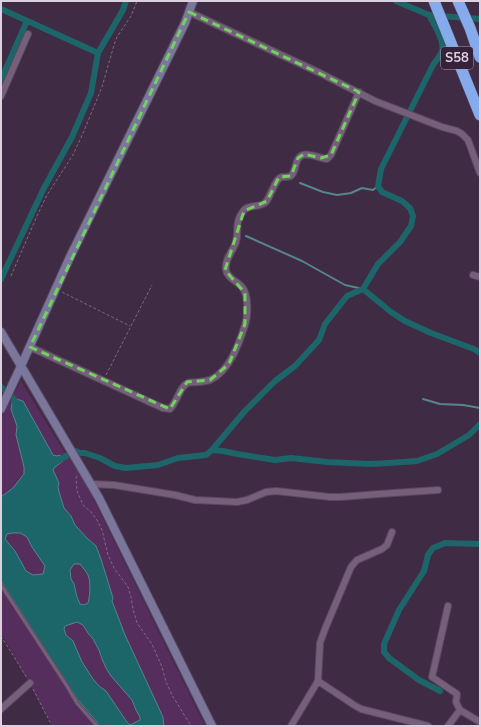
<svg xmlns="http://www.w3.org/2000/svg" width="481" height="727" font-family="'Nunito Sans',sans-serif">
	<style>
		.green { fill: #552e5d }
		.water { fill: #1c6569; stroke: #56858c; fill-rule: evenodd }
		.lines { fill: none; stroke-linecap: round; stroke-linejoin: round }
		.stream { stroke: #56858c; stroke-width: 2 }
		.canal { stroke: #1c6569; stroke-width: 6 }
		.lane-casing { stroke: #59485d; stroke-width: 4.5 }
		.street-casing { stroke: #59485d; stroke-width: 8 }
		.secondary-casing { stroke: #59485d; stroke-width: 10 }
		.highway-casing { stroke: #59485d; stroke-width: 12 }
		.path { stroke: #7c6a7f; stroke-width: 1; stroke-dasharray: 3 2; stroke-linecap: butt }
		.lane { stroke: #765f7a; stroke-width: 3 }
		.street { stroke: #765f7a; stroke-width: 6 }
		.secondary { stroke: #7a769c; stroke-width: 8 }
		.highway { stroke: #85abec; stroke-width: 11 }
		.marked { fill: none; stroke: #71d35e; stroke-width: 3; stroke-dasharray: 8 5; stroke-linejoin: round }
		.labels { text-anchor: middle; dominant-baseline: central; stroke-width: 3; stroke-linejoin: round; paint-order: stroke }
		.shield { fill: #352139; stroke: #ab9cad; stroke-width: 1 }
		.shield-label { font-size: 13px; font-weight: bold; fill: #ddd0df }
	</style>
	<rect width="100%" height="100%" fill="#402b44"/>
	<path class="green" d="M21 381 58 442 84 480 205 726H53L1 633V418Z"/>
	<path class="water" d="M13 398 23 401 53 455 57 456 60 455 63 461 55 467 53 470 59 483 58 487 59 492 64 508 71 516 75 525 87 538 96 546 101 559 113 598 112 601 125 635 163 717 164 726H99L97 722 78 700 1 581V497L13 488 24 474V467L16 435 17 426 11 409ZM12 533H20L27 537 32 547 45 566 43 574 33 575 26 571 15 551 5 539 7 534ZM74 564H80C82 567 86 571 88 575 91 582 90 596 88 603L84 605 80 604 77 597 74 584 71 579 70 570ZM77 622 83 625 88 633 93 639 99 650 102 659 106 668 111 676 132 700 136 710 140 717V720L130 725 127 722 106 691 99 686 93 679 82 662 73 641 66 635 64 629 65 626Z"/>
	<g class="lines">
		<path class="stream" d="M300 183 323 192 337 195 351 193 362 188 373 190 378 186
			M246 236 302 261 345 285 363 289
			M423 399 440 404 463 405 480 408"/>
		<path class="canal" d="M396 1 429 15 480 19
			M1 9 98 53
			M429 15C434 24 445 41 442 51 440 56 436 61 433 65L381 169 378 186 382 192 402 201 410 208 413 216 411 226 400 242 378 264 363 289 391 312 405 321 431 333 474 349 480 353
			M1 80 27 21
			M1 279 44 188 72 137 91 93 98 53 123 10 126 1
			M1 387 13 398 17 406
			M212 450 223 451 237 454 275 460 291 458 327 462 370 464 389 463 417 461 437 454 469 435 480 424
			M55 462 76 451 79 453H85L100 458 115 466 126 468 158 465 178 458 206 455 212 450 244 412 275 381 295 366 319 340 325 324 347 296 363 289
			M440 691 419 680 389 658 384 652V644L399 610 424 571 428 555 433 548 445 543 480 544"/>
		<g class="lane-casing">
			<path id="lane" d="M1 585 67 686 77 703 97 726"/>
		</g>
		<g class="street-casing">
			<path id="street" d="M189 12 320 73 375 101 442 127 457 131 462 134 468 140 480 173
				M1 96 28 34
				M473 275 480 277
				M30 347 163 408 170 409C177 402 179 389 186 384 189 381 194 383 198 382 201 382 206 381 210 380 229 372 239 344 245 325 248 316 249 295 242 287 237 281 227 278 226 270 224 260 233 251 236 242 239 230 234 222 244 210 250 204 260 208 266 202 271 196 275 178 282 177 285 177 288 177 291 176 295 172 295 166 297 161 302 148 317 158 327 159L331 155 359 92
				M91 484 114 485 175 495 195 500 237 502 247 500 266 492 276 491 330 497H341L379 494 438 490
				M448 606 432 677 457 694 456 702 460 710
				M318 681 320 643 325 629 351 567 357 560 382 549 387 545 392 532
				M1 709 30 683
				M291 726 318 681 354 705 361 709 428 726
				M448 726 460 710 480 722"/>
		</g>
		<g class="secondary-casing">
			<path id="secondary" d="M1 332 99 498 212 726
				M1 409 21 366 70 257 185 23 193 1"/>
		</g>
		<g class="highway-casing">
			<path id="highway" d="M434 1 480 115
				M458 1 470 28 480 57"/>
		</g>
		<path class="path" d="M11 276 37 216 47 195 73 155 84 131 102 87 114 45 117 37 131 16 137 1
			M62 292 130 326
			M106 375 152 285
			M77 476 76 478 77 491 83 505 91 512 97 520 102 530 108 555 114 568 128 587 131 597 133 609 137 623 152 644 162 667 166 682 172 695 191 726
			M1 636 27 678
			M33 689 52 726"/>
		<use href="#lane" class="lane"/>
		<use href="#street" class="street"/>
		<use href="#secondary" class="secondary"/>
		<use href="#highway" class="highway"/>
	</g>
	<path class="marked" d="M189 12 359 92 331 155 321 158 304 154 298 158 291 176 279 177 267 201 244 211 225 270 245 293V324L229 364 210 380 187 382 170 409 30 347Z"/>
	<g class="labels">
		<rect class="shield" x="441" y="47" width="32" height="22" rx="3"/>
		<g class="shield-label">
			<text x="457" y="58">S58</text>
		</g>
	</g>
	<rect width="481" height="727" fill="none" stroke="#ddd0df" stroke-width="4"/>
</svg>
